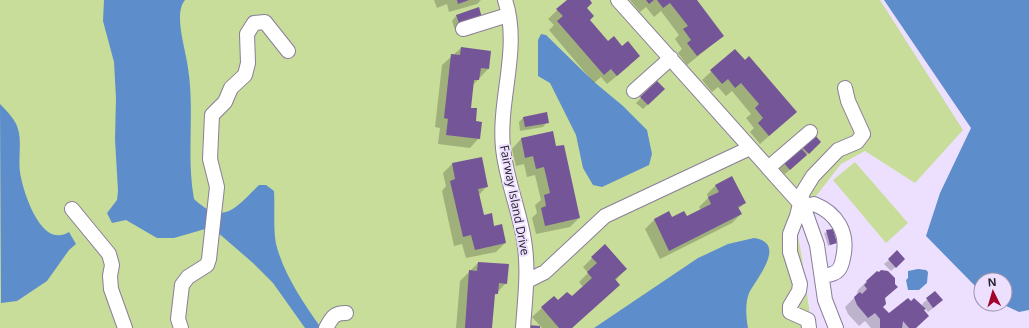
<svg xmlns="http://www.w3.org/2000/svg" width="1029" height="328" font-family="'Open Sans',sans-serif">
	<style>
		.green { fill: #c7dd99 }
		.water { fill: #5e8dcb }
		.shadow { fill: #0003 }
		.building { fill: #745597 }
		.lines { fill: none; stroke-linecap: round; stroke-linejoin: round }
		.minor-casing { stroke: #8a7e99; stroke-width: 16 }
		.minor { stroke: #fff; stroke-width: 14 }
		.labels { text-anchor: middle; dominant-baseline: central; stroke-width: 4; stroke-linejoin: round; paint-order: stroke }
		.street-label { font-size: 12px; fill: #27222d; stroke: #ede0ff }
	</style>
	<rect width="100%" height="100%" fill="#ede0ff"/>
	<path class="green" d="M0 0H880L963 130 915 183 865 151 841 164 795 223C804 258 805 293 813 328H0Z
		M855 162 908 223 886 243 833 180Z"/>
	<path class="water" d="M104 0H185C173 14 186 50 188 68 195 112 186 155 194 199 224 227 236 207 259 185H266L274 191C275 208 273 228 276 244 284 275 303 302 321 328H305L273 283 253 263 216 231 205 229 174 238H157L126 220 112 223 107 213 117 200 118 191 115 139 116 98 114 62 103 21Z
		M884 0H1029V310L1019 312 1002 304H1005V280H981V292L926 236 940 193 971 128Z
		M541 34 546 35 593 81 623 106 647 130 652 154 649 165 602 187 593 185 583 168 576 135 550 83 538 76V40Z
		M0 104C6 110 16 120 18 129 22 142 18 158 20 172 22 188 38 240 61 235 63 235 67 233 69 232L76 244 69 250 47 281 17 301 1 303Z
		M754 238C788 243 756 279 749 293 745 303 746 318 748 328H594L698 258 728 244Z
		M918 269 926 270 928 272 927 283 919 290H908L906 280 908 278V271Z"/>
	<path class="shadow" d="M434 0H481L477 4 449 12 447 4 437 8Z
		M568 0H588L586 8 589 21 608 43 622 48 630 65 607 84 601 77 594 83 549 30 554 25 548 19Z
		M630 0H696L723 36 687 65 678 53 682 49 675 39 679 35 661 11 654 17 646 7 640 12Z
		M456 16 477 22 455 30 452 21Z
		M461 48 488 69 472 86 470 109 479 138 470 148 438 144 440 128 435 127 442 65Z
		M735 50 796 112 760 144 750 132 754 128 746 118 751 114 732 91 726 96 718 87 712 92 702 80Z
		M657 82 664 89 643 109 636 103Z
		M523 118 547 122 543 127 520 131 519 122Z
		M814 135 815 147 785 174 779 168Z
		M521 139 556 148 579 218 570 227 536 234 532 218 537 213 535 205 541 200 535 175 527 177 524 164 516 166 512 149Z
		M481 158 487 186 479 195 484 216 505 243 496 252 466 258 462 244 454 246 442 191 446 186 443 173 452 164Z
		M716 185 745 203 738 209 741 214 732 223 660 259 645 229 654 220 669 212 672 219 686 217 701 210 699 207 708 198 707 194Z
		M832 230 836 243 828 246 824 233Z
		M592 258 626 269 572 328H542L532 317 554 297 558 302 571 298 583 287 579 282 588 273 583 267Z
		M889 260 899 264 891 271 884 264Z
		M478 263 506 283 493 297 491 328H456L460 281Z
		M867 281 893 284 896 287 884 299 882 307 889 314 911 302 924 309 922 304 935 293 937 305 928 312 925 308 923 311 916 328H871L865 321 859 326 848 314 845 307 856 296 858 290Z"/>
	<path class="building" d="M457 0H469L458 4Z
		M567 0H590L592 3 587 8 594 16 590 20 608 41 614 36 622 46 628 41 640 56 617 76 611 69 604 75 557 21 563 16 556 9Z
		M646 0H654L649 4Z
		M657 0H697L724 36 697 56 687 43 691 40 683 29 688 26 670 3 663 8Z
		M479 7 482 18 460 26 456 15Z
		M461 47 491 51 489 69 481 68 479 80H474L471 108H477L476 121 482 122 480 139 446 135 448 119 444 118 451 54 460 55Z
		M735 49 745 60 749 56 797 112 769 136 758 123 763 118 755 108 759 104 741 83 735 88 728 79 722 84 710 70Z
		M657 81 665 89 648 105 640 97Z
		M547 112 549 123 525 127 523 117Z
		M553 131 556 146 564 145 580 218 545 226 541 208 546 206 544 195 550 193 544 167 536 169 533 156 525 158 521 138Z
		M814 134 821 142 809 154 801 146Z
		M800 147 807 155 790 170 783 162Z
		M482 157 488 187 478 189 484 215 492 213 494 226 502 224 506 243 475 250 471 235 463 237 450 181 455 179 452 163Z
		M732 176 746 203 738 207 742 214 669 251 654 219 669 211 672 217 684 211 687 216 711 204 708 197 719 192 715 185Z
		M833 229 837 243 830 245 826 230Z
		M605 244 627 269 615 279 620 285 572 328H559L541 307 554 296 558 300 567 292 572 296 592 278 587 272 597 263 591 257Z
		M897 250 905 259 896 268 888 259Z
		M478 262 509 264 507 284 499 283 498 294H495L492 328H465L469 270 477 271Z
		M881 270 888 271 895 278V284L898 287 885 298 886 304 883 307 889 313 908 298 911 301 914 298 926 309 924 310 929 316 916 328H909L903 321 902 328H880V319L875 313 868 318 857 305 854 297 860 292 862 294 867 289 864 285 867 282 866 281 877 271 879 272Z
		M935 291 943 300 933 308 926 298Z
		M528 325 540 326V328H528Z"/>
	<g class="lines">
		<g class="minor-casing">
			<path id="minor" d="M505 0C521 48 498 99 503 148 506 179 519 209 524 240 529 270 525 298 523 328
				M618 0 797 200 806 214 817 245 825 300 836 328
				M463 29 508 15
				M634 91 671 58
				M768 168 810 132
				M801 207 814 204C837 213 849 233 843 258 842 264 840 271 834 273 831 275 826 275 822 276
				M72 209 109 254 112 265 110 276 111 289 125 328
				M527 281 545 272 605 216 750 148
				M181 328 178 319 182 285 188 277 207 265 209 259 217 187 210 159 212 115 225 102 231 88 245 75 248 63 247 34 254 23 265 22 288 51
				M326 328C332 318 333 313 346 313
				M809 328 808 320 790 312V306L799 291 800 284 790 252V234L797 216 803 192 813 176 838 150 857 142 863 134 848 101 845 88"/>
		</g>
		<use href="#minor" class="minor"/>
	</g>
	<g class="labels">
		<g class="street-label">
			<text transform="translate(515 200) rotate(79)">Fairway Island Drive</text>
		</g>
	</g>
	<g transform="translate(993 292) rotate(355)"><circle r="19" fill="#ede0ff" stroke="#9e94ab"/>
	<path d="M0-3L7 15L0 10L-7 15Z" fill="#a2032a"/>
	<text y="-6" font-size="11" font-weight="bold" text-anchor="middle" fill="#27222d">N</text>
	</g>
</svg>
